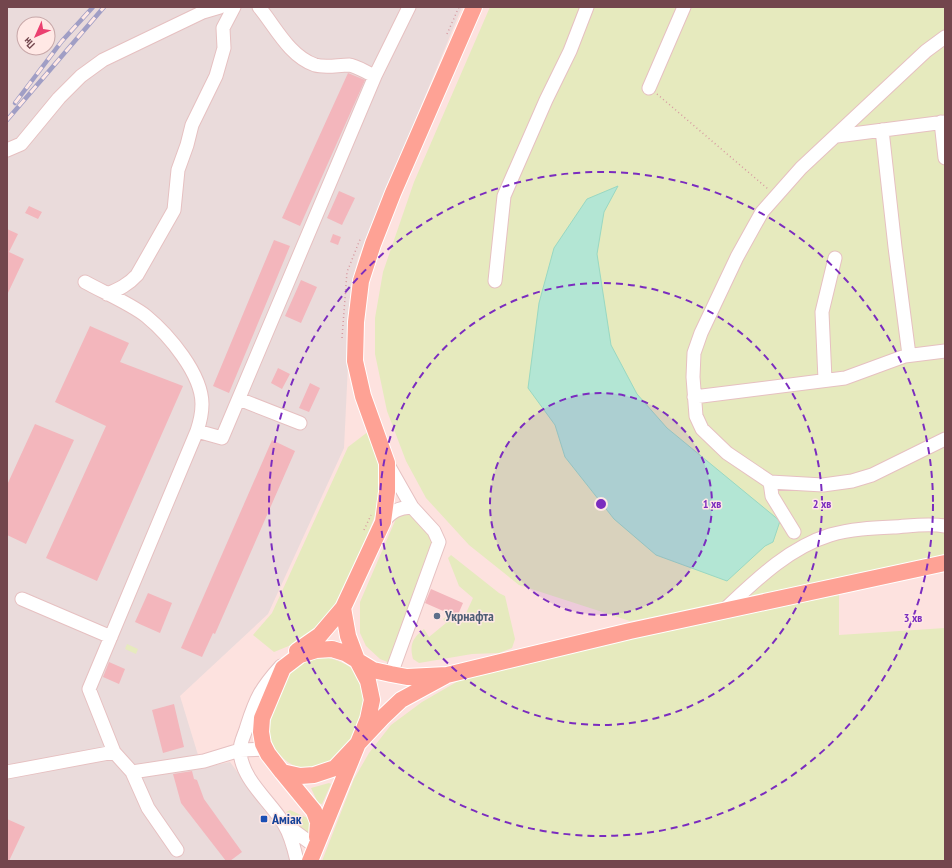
<svg xmlns="http://www.w3.org/2000/svg" width="952" height="868" font-family="'PT Sans Narrow',sans-serif">
	<style>
		.industrial { fill: #eadbdb; fill-rule: evenodd }
		.green { fill: #e6eabe }
		.water { fill: #b3e6d4; stroke: #99d8c2 }
		.building { fill: #f3b6bc }
		.lines { fill: none; stroke-linecap: round; stroke-linejoin: round }
		.minor-casing { stroke: #e6c0c1; stroke-width: 15 }
		.major-casing { stroke: #fff; stroke-width: 18 }
		.path { stroke: #d79aa1; stroke-width: 1.5; stroke-dasharray: 1 3; stroke-linecap: butt }
		.minor { stroke: #fff; stroke-width: 13 }
		.major { stroke: #fea295; stroke-width: 16 }
		.rail-casing { stroke: #a09ec5; stroke-width: 4.5 }
		.rail { stroke: #ffe8e5; stroke-width: 3; stroke-dasharray: 9; stroke-linecap: butt }
		.ring { fill: none; stroke: #7b2cbf; stroke-width: 2; stroke-dasharray: 7 5 }
		.service-dot { fill: #5c6f8a; stroke: #ffe8e5; stroke-width: 1.5 }
		.transit-dot { fill: #1a4fb4; stroke: #ffe8e5; stroke-width: 1.5 }
		.labels { text-anchor: middle; dominant-baseline: central; stroke-width: 3; stroke-linejoin: round; paint-order: stroke }
		.service-label { font-size: 14px; font-weight: bold; fill: #4e5e75; stroke: #ffe8e5; text-anchor: start }
		.transit-label { font-size: 14px; font-weight: bold; fill: #164399; stroke: #ffe8e5; text-anchor: start }
		.centre { fill: #7b2cbf; stroke: #ffe8e5; stroke-width: 2 }
		.ring-label { font-size: 12px; text-anchor: middle; font-weight: bold; fill: #7b2cbf; stroke: #ffe8e5; stroke-width: 3; stroke-linejoin: round; paint-order: stroke }
	</style>
	<rect width="100%" height="100%" fill="#fde2df"/>
	<path class="industrial" d="M7 7H462L358 258 351 289 347 323 348 365 344 448 268 614 180 696 202 768 230 762 279 828 292 861H7ZM24 24H48V48H24Z"/>
	<path class="green" d="M490 7H945V556L708 607 630 621 519 585 469 545 426 498 406 461 387 411 375 354V318L383 272 414 182Z
		M369 431 381 474 378 509 347 583 328 622 301 641 274 652 253 635 272 613 348 447Z
		M411 511 435 542 390 663 380 659 366 646 360 633V602L398 514Z
		M451 555 499 593 505 596 515 639 512 648 499 653 472 654 419 663 413 659C409 644 413 638 424 629L429 637 446 623 443 619 446 617 461 624 473 598 459 586 448 558Z
		M839 595V635L945 628V861H322L354 779 369 753 391 725 422 702 460 680 533 658Z
		M127 644 138 649 136 654 125 649Z
		M323 657C369 665 371 694 354 731 350 740 345 754 337 760 334 762 329 763 326 764 309 770 294 770 281 756 276 751 271 743 270 735 266 718 284 680 295 668 303 660 312 659 323 657Z
		M329 783 331 784 322 804 318 803 311 788Z
		M290 810 314 821 309 834 300 830 286 812Z"/>
	<path class="water" d="M618 186 604 212 597 254 611 345 637 394 667 428 780 521 773 542 765 546 727 581 656 555 614 519 565 457 555 425 528 388 539 303 554 248 587 199Z"/>
	<path class="building" d="M348 73 365 80 300 226 282 218Z
		M339 191 355 198 342 225 327 218Z
		M29 206 42 212 38 219 25 213Z
		M7 229 18 234 9 252 24 259 7 295Z
		M333 234 341 237 338 245 330 242Z
		M274 240 290 246 229 393 213 386Z
		M301 280 317 287 301 323 285 316Z
		M90 326 129 343 120 362 183 386 97 581 46 558 106 426 55 402Z
		M278 368 290 374 282 389 271 383Z
		M310 383 320 388 309 412 299 408Z
		M35 424 74 440 26 544 7 535V485Z
		M272 440 295 451 215 634 213 633 202 657 181 648Z
		M431 589 463 603 457 617 425 603Z
		M148 593 172 603 160 633 135 622Z
		M109 662 125 669 119 684 103 677Z
		M174 704 184 747 163 753 152 710Z
		M192 771 194 779 197 780 204 799 242 852 230 861H226L181 803 173 774Z
		M7 819 25 827 9 861H7Z"/>
	<g class="lines">
		<g class="minor-casing">
			<path id="minor" d="M945 37 926 51 801 168 762 212 737 257 701 333 694 353 693 377 696 416 702 429 727 453 770 482 823 485 852 481 872 475 945 439
				M375 76 409 7
				M649 88 684 7
				M941 122 945 158
				M882 130 895 247 909 355
				M837 136 945 122
				M7 150 21 144 59 98 81 76 103 60 203 12 220 7
				M495 281 504 196 546 100 570 51 587 7
				M85 282C103 292 131 304 146 316 169 335 202 374 202 404 202 414 200 422 197 431
				M107 294C119 289 128 285 137 275L174 210 178 170 187 145 192 125 216 76 224 48 223 28 234 7
				M825 380 822 312 835 258
				M694 397 845 378 905 356 945 351
				M239 399 300 423
				M387 463 412 507 434 531 439 542 391 674
				M770 482 772 496 794 532
				M383 522C392 511 398 508 412 507
				M22 599 111 637
				M724 610C755 581 788 548 830 535 851 529 872 528 893 527 911 526 927 523 945 526
				M281 666C261 688 256 698 247 726 245 734 239 744 240 752 242 780 270 801 284 824 291 835 294 848 297 861
				M114 752 89 689 197 431 222 438 375 76C367 73 357 66 349 65 338 65 326 68 315 65 289 56 275 26 259 7
				M7 772 114 752 132 772 204 761 240 750 266 749
				M132 772 148 808 177 850
				M286 825 316 847"/>
		</g>
		<g class="major-casing">
			<path id="major" d="M297 651 320 635 343 608 383 522 387 492V463L363 396 355 361 356 322 361 281 373 244 393 193 474 7
				M447 675 401 700 382 718 335 768 314 775 300 776 282 772 268 754 263 744 261 732 262 718 283 668 300 655 316 650 332 649 345 653 373 670 391 674 407 677 447 675 630 631 945 563
				M282 772 314 811 318 822 317 837
				M310 861 368 719 372 700 368 681 357 660 348 636 343 608"/>
		</g>
		<path class="path" d="M447 34 459 7
			M657 94 768 189
			M342 338 347 272 361 237
			M364 530 371 515"/>
		<use href="#minor" class="minor"/>
		<use href="#major" class="major"/>
		<g class="rail-casing">
			<path id="rail" d="M15 103 62 41 93 7
				M7 120 104 7"/>
		</g>
		<use href="#rail" class="rail"/>
	</g>
	<circle cx="601" cy="504" r="111" fill="#7b2cbf" fill-opacity=".12"/>
	<g class="ring">
		<circle cx="601" cy="504" r="111"/>
		<circle cx="601" cy="504" r="221"/>
		<circle cx="601" cy="504" r="332"/>
	</g>
	<circle class="service-dot" cx="437" cy="616" r="4"/>
	<rect class="transit-dot" x="260" y="815" width="8" height="8" rx="2"/>
	<g class="labels">
		<g class="service-label">
			<text x="445" y="616">Укрнафта</text>
		</g>
		<g class="transit-label">
			<text x="272" y="819">Аміак</text>
		</g>
	</g>
	<circle cx="601" cy="504" r="6" class="centre"/>
	<g class="ring-label">
		<text x="712" y="508">1 хв</text>
		<text x="822" y="508">2 хв</text>
		<text x="913" y="622">3 хв</text>
	</g>
	<rect width="952" height="868" fill="none" stroke="#73464d" stroke-width="16"/>
	<g transform="translate(36 36) rotate(225)"><circle r="19" fill="#ffe8e5" stroke="#c7a7a8"/>
	<path d="M0-3L7 15L0 10L-7 15Z" fill="#eb4070"/>
	<text y="-6" font-size="11" font-weight="bold" text-anchor="middle" fill="#73464d">Пн</text>
	</g>
</svg>
